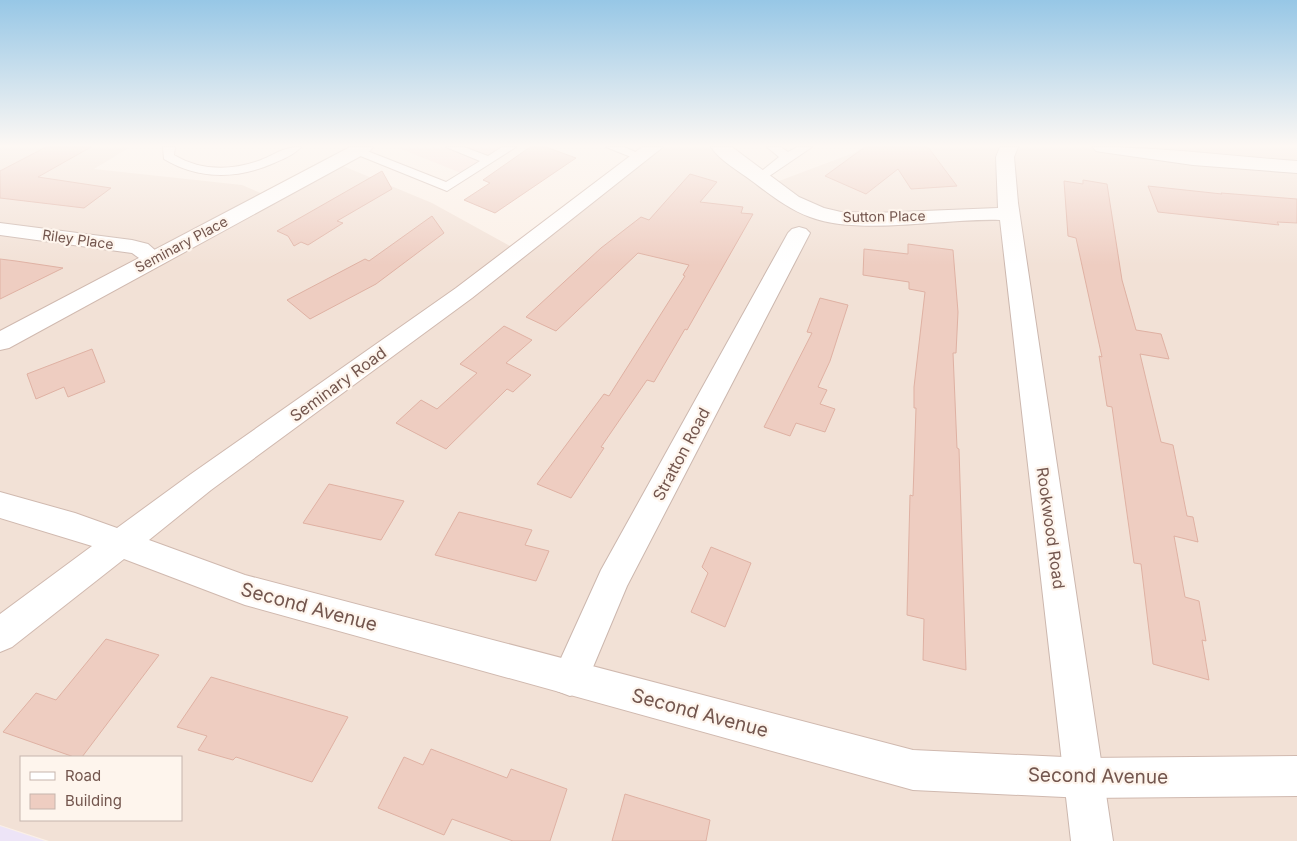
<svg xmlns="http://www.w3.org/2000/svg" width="1297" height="841" font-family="Inter,sans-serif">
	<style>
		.residential { fill: #f2e1d6; fill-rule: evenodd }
		.commercial { fill: #fae1dc }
		.education { fill: #ede4f7 }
		.building { fill: #eecdc1; stroke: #dfb1a3 }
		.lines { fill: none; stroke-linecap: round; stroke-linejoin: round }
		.lane-casing { stroke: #ccb7ae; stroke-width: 2 }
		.street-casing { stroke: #ccb7ae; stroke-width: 2 }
		.secondary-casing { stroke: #d0b9af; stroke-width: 2 }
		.lane { fill: #fff; fill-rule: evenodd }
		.street { fill: #fff; fill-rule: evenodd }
		.secondary { fill: #fff; fill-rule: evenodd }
		.labels { text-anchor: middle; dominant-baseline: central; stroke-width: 4.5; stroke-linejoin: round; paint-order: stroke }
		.far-street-label { font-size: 14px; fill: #73564e; stroke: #fef5ed }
		.street-label { font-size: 16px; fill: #73564e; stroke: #fef5ed }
		.near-street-label { font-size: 19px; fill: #73564e; stroke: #fef5ed }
	</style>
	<rect width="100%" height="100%" fill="#fbf0e7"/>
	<path class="residential" d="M0 147H130L94 169 242 185 279 201 343 166 432 203 519 251 654 147H720L771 184 856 152 863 147H1297V841H49L0 825ZM21 757H181V820H21Z"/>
	<path class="commercial" d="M396 147H503L461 173Z"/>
	<path class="education" d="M0 826 45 841H0Z"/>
	<path class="building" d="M46 147H91L38 177 111 188 84 208 0 198V171Z
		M530 147H546L576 158 495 213 464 200 490 183 483 180Z
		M865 147H928L957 186 911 189 898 169 866 194 825 176Z
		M382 171 392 189 337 221 343 223 308 245 301 242 294 246 288 236 277 231Z
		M690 174 717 182 700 202 743 207 741 213 753 214 687 330 685 329 654 382 647 380 601 447 604 448 571 498 537 484 604 394 609 396 685 276 683 275 689 265 638 253 556 331 526 317 601 248 641 217 649 220Z
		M1083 180 1107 184 1122 280 1136 330 1161 334 1169 359 1140 354 1161 442 1173 445 1187 516 1193 517 1198 542 1174 536 1185 597 1199 601 1206 641 1202 640 1209 680 1153 664 1141 564 1134 563 1112 407 1107 406 1099 356 1102 357 1076 238 1068 236 1064 181 1083 184Z
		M1148 186 1222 194 1221 193 1297 199V223L1277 222 1279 225 1158 212Z
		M432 216 444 233 376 284 310 319 287 300 365 259 369 261Z
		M908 244 953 250 958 312 956 353H953L957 448 959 449 966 670 923 660 924 619 907 615 910 495 913 496 916 408H914V387L925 292 909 289V282L863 275 864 249 908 254Z
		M0 259 16 261 63 268 0 299Z
		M820 298 848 305 830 361 818 387 827 390 820 404 835 409 825 432 796 423 790 436 764 427 812 333 807 332Z
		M504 326 532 340 506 363 531 375 513 392 507 389 446 449 396 423 421 400 437 409 477 373 460 364Z
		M92 349 105 382 68 397 64 387 36 399 27 374Z
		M329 484 404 501 381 540 303 523Z
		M459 512 532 530 525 545 549 551 536 581 435 555Z
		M711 547 751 563 725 627 691 612 708 573 702 567Z
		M106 639 159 655 82 757H74L3 732 36 693 56 700Z
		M211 677 348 717 312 782 236 757 233 760 198 750 207 736 177 727Z
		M431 749 507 778 511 769 567 789 550 841H513L452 819 444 835 378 808 404 757 423 765Z
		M625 794 710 820 706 841H612Z"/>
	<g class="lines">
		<g class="lane-casing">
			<path id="lane" d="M163 147H175L174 155C201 171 231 171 261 160 276 154 283 147 301 147 294 155 283 159 274 163 238 179 198 180 164 159Z
				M357 147 446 182 480 161 446 147H464L488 156 502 147H516L447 191 353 153 351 151Z
				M606 147H624L647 157 641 161Z
				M767 147H781L788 152 797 147H812L762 181 756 177 758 174 779 157Z"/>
		</g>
		<g class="street-casing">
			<path id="street" d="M711 147H732L799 197 824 208 841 212 874 213 998 208 996 157 1000 147H1018L1014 157 1018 203 1113 841H1071L1000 220C944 218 860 236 810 217 788 209 771 195 752 181 739 171 720 161 711 147Z
				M1093 147C1161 147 1229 156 1297 161V173L1193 165 1102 152 1096 151Z
				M0 223 132 240 148 244 164 258 161 263C148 266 142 260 132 253L0 235Z
				M799 227 806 229 810 233 627 586 583 691 570 696 557 691 552 678 601 570 788 233 792 229Z"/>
		</g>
		<g class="secondary-casing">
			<path id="secondary" d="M350 147H373L370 151 9 348 0 350V331Z
				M642 147H663L472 298 211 490 149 540 245 575 913 750 1085 758 1297 756V796L1085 798 913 790 245 605 124 559 12 647 0 652V614L92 546 0 518V492L75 513 117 528 191 474 456 288Z"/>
		</g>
		<use href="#lane" class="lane"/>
		<use href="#street" class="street"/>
		<use href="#secondary" class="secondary"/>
	</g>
	<linearGradient id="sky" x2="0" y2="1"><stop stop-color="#97c7e6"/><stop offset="0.55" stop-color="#fdf8f4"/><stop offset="1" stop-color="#fdf8f4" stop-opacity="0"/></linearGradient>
	<rect width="1297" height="265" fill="url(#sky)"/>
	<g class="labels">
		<g class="far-street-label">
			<text transform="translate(884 216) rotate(-1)">Sutton Place</text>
			<text transform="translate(78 239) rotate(8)">Riley Place</text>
			<text transform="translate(181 244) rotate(-28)">Seminary Place</text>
		</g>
		<g class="street-label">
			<text transform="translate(338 384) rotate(-36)">Seminary Road</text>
			<text transform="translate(681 454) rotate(-62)">Stratton Road</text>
			<text transform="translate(1051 528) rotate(82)">Rookwood Road</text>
		</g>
		<g class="near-street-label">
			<text transform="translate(309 607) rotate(15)">Second Avenue</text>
			<text transform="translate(700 713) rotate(15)">Second Avenue</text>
			<text transform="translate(1098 776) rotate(1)">Second Avenue</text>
		</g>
	</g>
	<rect x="20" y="756" width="162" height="65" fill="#fef5ed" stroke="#c6b5ad"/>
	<rect x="30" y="772" width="25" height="8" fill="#ffffff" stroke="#c6b5ad"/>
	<text x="65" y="781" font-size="15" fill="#73564e">Road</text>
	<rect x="30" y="794" width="25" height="15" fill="#eecdc1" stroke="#c6b5ad"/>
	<text x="65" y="806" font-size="15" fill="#73564e">Building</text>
</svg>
